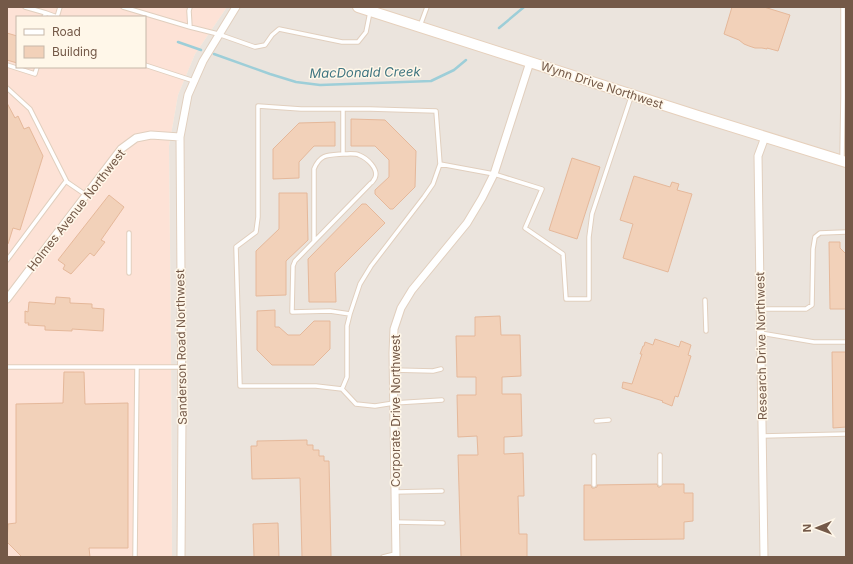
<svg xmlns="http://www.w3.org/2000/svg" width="853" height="564" font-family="Inter,sans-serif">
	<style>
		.commercial { fill: #fde2d6; fill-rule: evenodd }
		.industrial { fill: #ebe4dd }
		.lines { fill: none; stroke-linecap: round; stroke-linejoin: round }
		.stream { stroke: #9dced8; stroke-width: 2.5 }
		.building { fill: #f2d1b9; stroke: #e5b89a }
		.lane-casing { stroke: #e1cfbe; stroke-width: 5.5 }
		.street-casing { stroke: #e1cfbe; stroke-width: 9 }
		.secondary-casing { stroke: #e6d0bc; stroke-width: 12 }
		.lane { stroke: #fff; stroke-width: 3.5 }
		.street { stroke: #fff; stroke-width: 7 }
		.secondary { stroke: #fff; stroke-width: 10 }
		.labels { text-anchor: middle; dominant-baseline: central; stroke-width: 3; stroke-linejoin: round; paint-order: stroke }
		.street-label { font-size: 12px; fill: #745948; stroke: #fff7e9 }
		.water-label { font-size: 13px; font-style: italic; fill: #3f7581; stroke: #fff7e9 }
	</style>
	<rect width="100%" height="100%" fill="#fcf3e2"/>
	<path class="commercial" d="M7 7H227L195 54 178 95 169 146 171 342 172 557H7ZM17 17H145V67H17Z"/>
	<path class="industrial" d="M227 7H846V557H172L171 342 169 146 178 95 195 54Z"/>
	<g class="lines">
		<path class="stream" d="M499 28 524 7
			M178 42 201 50
			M214 54 270 74 296 82 320 85 403 82 431 81 454 70 466 60"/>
	</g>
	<path class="building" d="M732 7H764L790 15 778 51 767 48V49L762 48H755L749 46 744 44 739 40 724 34Z
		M7 33 17 36V63L7 60Z
		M7 103 15 118 18 116 24 129 29 127 43 156 20 230 13 228 8 244H7Z
		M351 119 385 120 416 151 415 187 393 209H390L375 194V190L389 177V160L375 146H351Z
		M335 122V146H314L299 162V178L273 179V149L299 123Z
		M572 158 600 167 577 239 549 230Z
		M634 176 670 187 672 182 679 184 677 190 692 194 668 272 623 258 633 224 620 220Z
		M279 193H307L308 240 286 261V295L256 296V251L279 229Z
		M109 195 124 207 101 240 105 242 94 256 90 253 71 274 63 269 65 265 58 260Z
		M362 204H366L385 223 335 273 336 302H309L308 259Z
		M829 242H840V248L846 254V309H830Z
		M56 297 70 298V303L92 304V308L104 309 103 331 72 329V331L45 330V326L28 325 29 323H25V311L28 312 29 302 55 304Z
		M275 310V327H279L288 335H300L314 321H330V349L314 365H272L257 350V311Z
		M500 316 501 335H520L521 376 502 377V394H521L522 436 504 437V454L523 453 524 496H518L519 534H527V557H461L458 455H478L477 436 458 437 457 395H476V377H457L456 336H475V317Z
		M655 339 679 347 681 341 691 345 688 355 691 356 686 372 678 397 675 396 672 406 662 402 663 401 622 388 623 382 632 384 642 354H640L643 346H644L645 342 653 345Z
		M832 352H846V427L833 428Z
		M64 372H84L85 404 128 403V548H89L90 557H22L7 542 8 524 16 523V404L63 403Z
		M307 440V445H313V450H319V456H324V461H329L331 557H302L300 478 252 479 251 446H257V441Z
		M657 484 658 487H660L663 484H684V493H693V521L684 522V539L584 540V485H591L592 488H594L597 487V485Z
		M278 523 279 557H254L253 524Z"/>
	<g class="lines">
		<g class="lane-casing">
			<path id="lane" d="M25 7 46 13 44 17
				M123 7 190 27 218 34 255 47 265 45 272 35 279 29 342 42H358L366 32 370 12
				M190 7 189 11 190 27
				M46 13 57 17 60 7
				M420 26 427 7
				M7 65 35 74 37 67
				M145 65 194 81
				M7 88 30 109 67 182 86 195
				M343 109V154C348 154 355 153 359 155 367 158 379 169 375 178 375 178 372 183 371 183L295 261 293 266 292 312 330 311 350 314
				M842 160 843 97V7
				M314 241V169C320 154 328 155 343 154
				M7 260 66 181
				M129 273V233
				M705 300 706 331
				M760 309H806L812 305 813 249 815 237 820 233 846 232
				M761 333 814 342H846
				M7 367H182
				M393 370 433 371 441 369
				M342 389 347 377V326L350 314 360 284 371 266 424 197 433 184 440 164
				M442 400 394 403 375 406 356 404 342 389 316 386H240L236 247 256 232 258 217V106L301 109H370L436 111 440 164 494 174 542 189 525 228 563 254 566 299H589V237L592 214 631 97
				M596 421 609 420
				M762 436 846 434
				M660 455V484
				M594 456V485
				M395 492 442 491
				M395 522 443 523
				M135 557 137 367
				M383 557 395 554"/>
		</g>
		<g class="street-casing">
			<path id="street" d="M7 299 121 149 136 138 151 135 180 137
				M181 557 182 417 180 137 188 95 203 61 236 7
				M396 557 393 353 394 329 401 308 412 290 467 223 482 198 494 174 530 62
				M764 557 758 156 765 137"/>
		</g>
		<g class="secondary-casing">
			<path id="secondary" d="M358 7 698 116 846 162"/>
		</g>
		<use href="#lane" class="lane"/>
		<use href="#street" class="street"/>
		<use href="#secondary" class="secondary"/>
	</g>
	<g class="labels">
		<g class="street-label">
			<text transform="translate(602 85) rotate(18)">Wynn Drive Northwest</text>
			<text transform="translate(76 210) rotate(-52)">Holmes Avenue Northwest</text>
			<text transform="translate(761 346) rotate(-91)">Research Drive Northwest</text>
			<text transform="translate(181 347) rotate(-91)">Sanderson Road Northwest</text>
			<text transform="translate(395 411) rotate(-90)">Corporate Drive Northwest</text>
		</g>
		<g class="water-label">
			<text transform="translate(365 72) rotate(-1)">MacDonald Creek</text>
		</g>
	</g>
	<rect width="853" height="564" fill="none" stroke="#745948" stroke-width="16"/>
	<rect x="16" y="16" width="130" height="52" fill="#fff7e9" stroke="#c7b8a9"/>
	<rect x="24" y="29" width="20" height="6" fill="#ffffff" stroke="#c7b8a9"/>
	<text x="52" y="36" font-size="12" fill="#745948">Road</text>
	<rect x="24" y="46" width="20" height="12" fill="#f2d1b9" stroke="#c7b8a9"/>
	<text x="52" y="56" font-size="12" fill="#745948">Building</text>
	<g transform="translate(817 528) rotate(269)" stroke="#fff7e9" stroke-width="3" paint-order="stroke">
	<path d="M0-3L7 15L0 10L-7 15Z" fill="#745948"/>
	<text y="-6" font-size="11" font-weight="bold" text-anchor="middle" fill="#745948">N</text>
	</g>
</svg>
